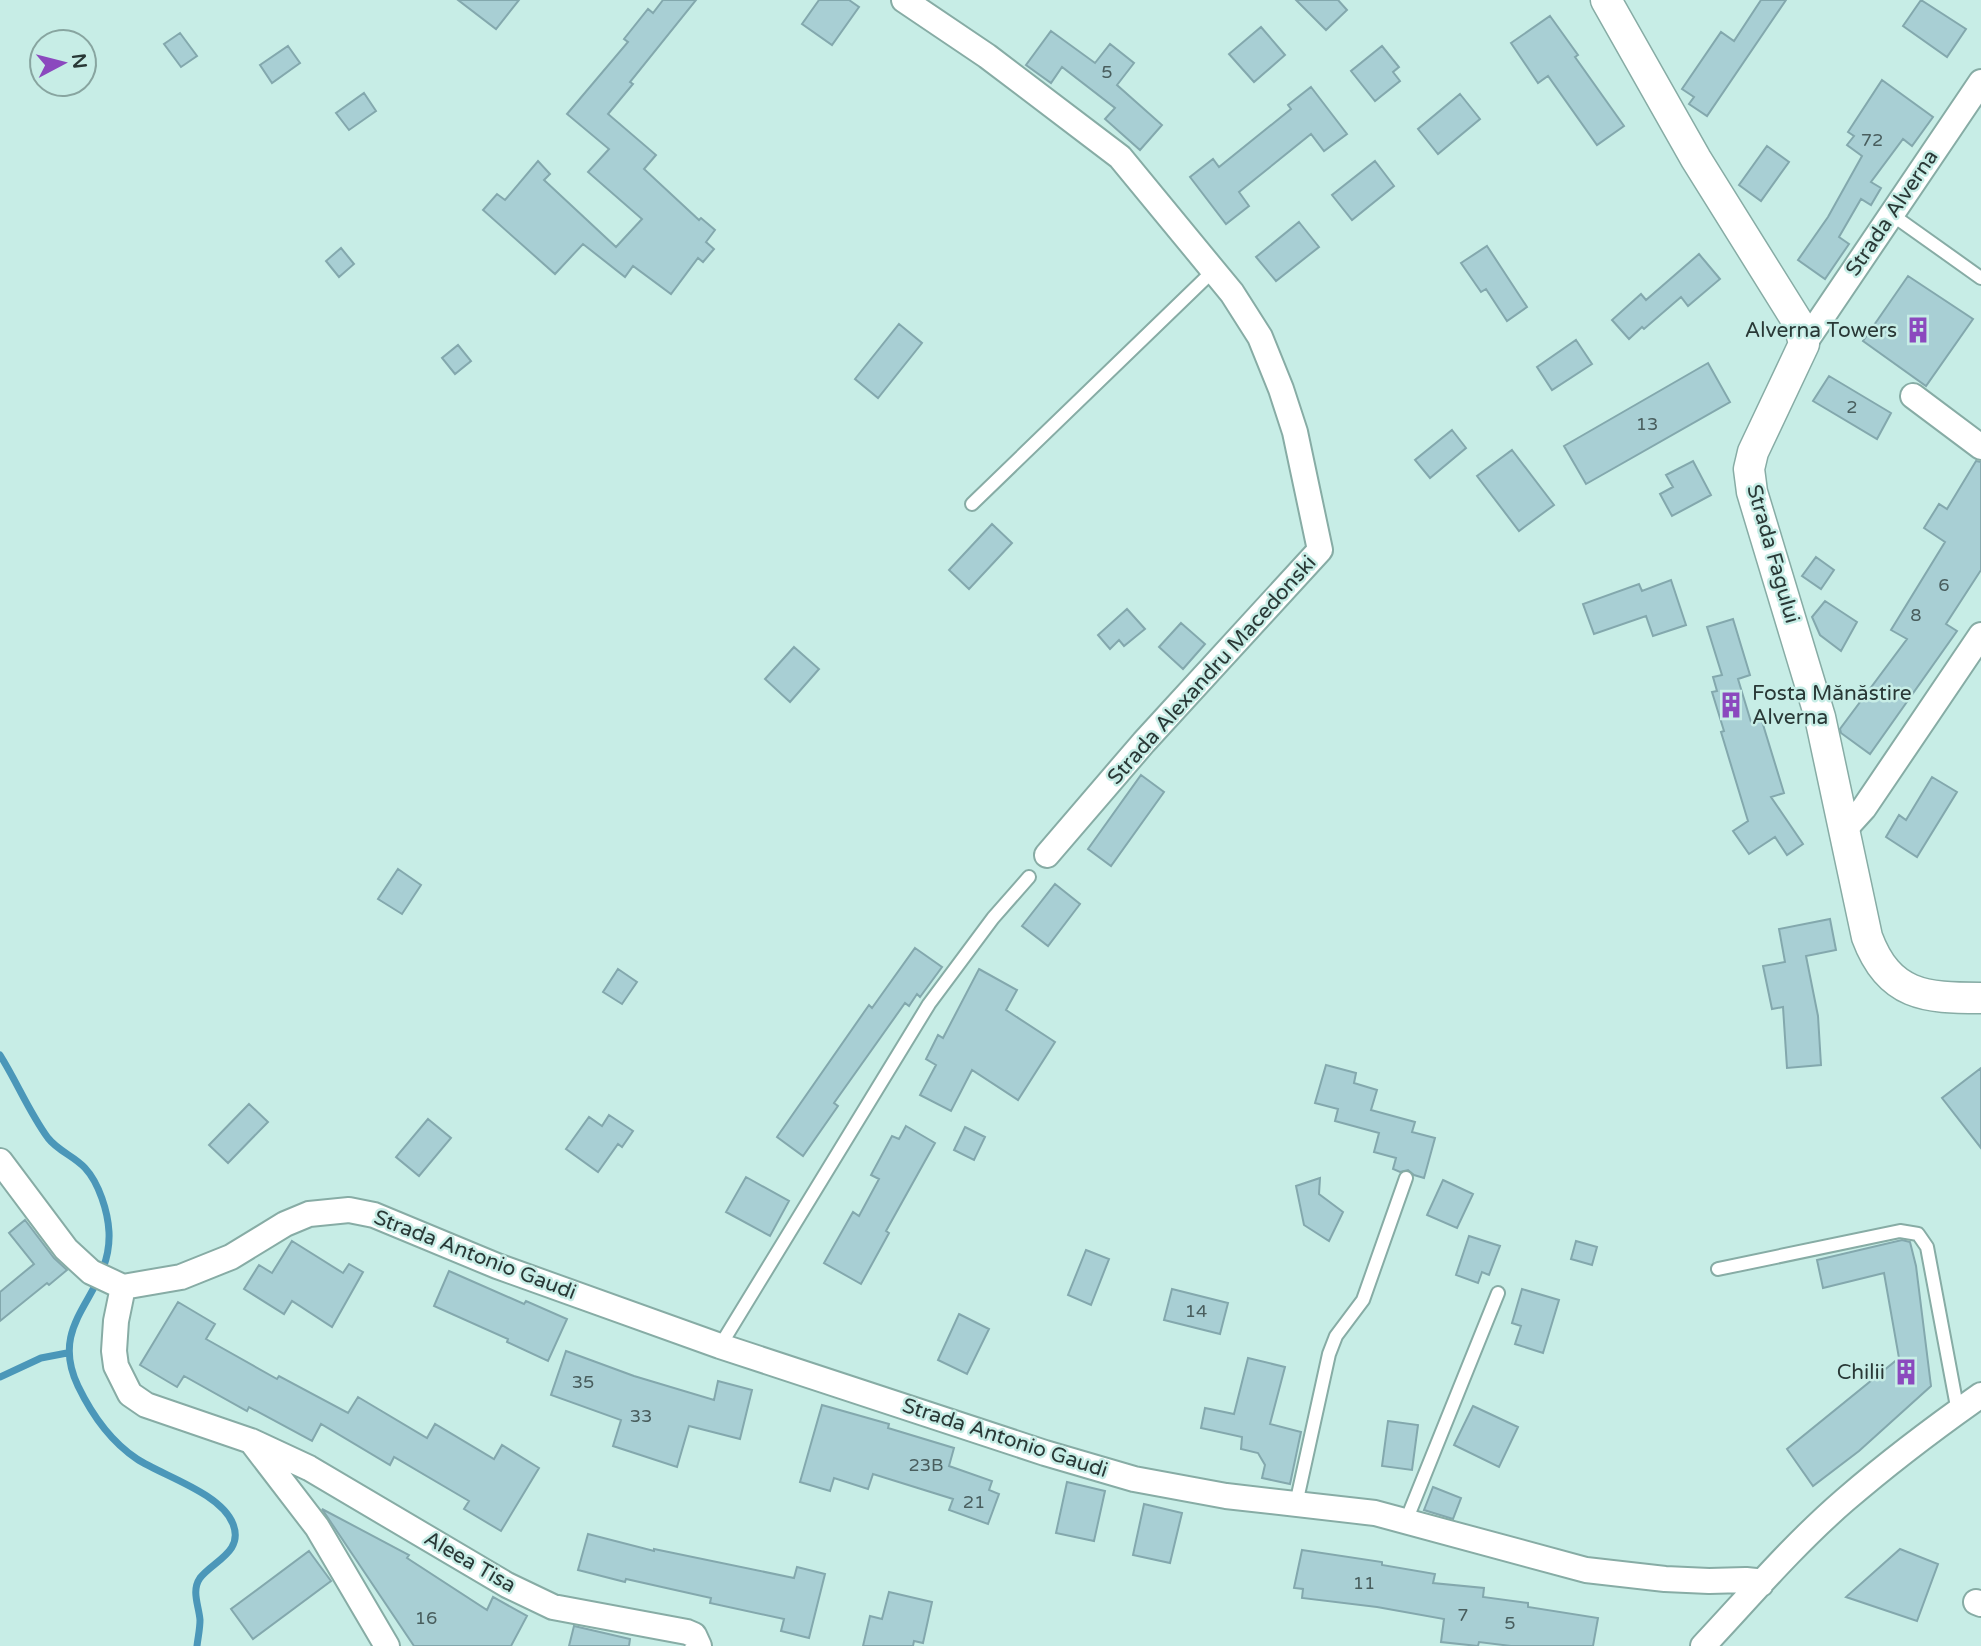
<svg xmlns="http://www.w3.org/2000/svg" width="1981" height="1646" font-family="'Varela Round',sans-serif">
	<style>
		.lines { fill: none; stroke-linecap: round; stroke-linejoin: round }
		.stream { stroke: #4b97b9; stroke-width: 7 }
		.building { fill: #a8cfd4; stroke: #83a8ad; stroke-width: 2 }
		.service-casing { stroke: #87aca5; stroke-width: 16 }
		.minor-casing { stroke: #87aca5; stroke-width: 28 }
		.tertiary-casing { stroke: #87aca5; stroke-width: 33 }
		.service { stroke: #fff; stroke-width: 12 }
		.minor { stroke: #fff; stroke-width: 24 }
		.tertiary { stroke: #fff; stroke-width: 30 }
		.labels { text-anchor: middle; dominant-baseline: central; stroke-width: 5; stroke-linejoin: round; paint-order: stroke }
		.number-label { font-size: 18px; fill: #495e5e }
		.street-label { font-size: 21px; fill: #293836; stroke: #c7ede6 }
		.poi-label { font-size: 21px; fill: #293836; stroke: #c7ede6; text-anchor: end }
	</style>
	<rect width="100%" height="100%" fill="#c7ede6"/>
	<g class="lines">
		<path class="stream" d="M0 1055C17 1082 29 1112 48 1138 58 1151 74 1156 85 1168 99 1183 108 1212 109 1232 112 1296 46 1319 78 1386 92 1415 110 1441 137 1459 163 1476 221 1493 233 1524 244 1552 213 1561 200 1578 191 1591 199 1606 200 1620 200 1629 198 1637 197 1646
			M0 1377 41 1358 67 1353"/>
	</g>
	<path class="building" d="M458 0H519L496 29Z
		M663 0H696L630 82 633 84 608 114 656 155 644 169 699 220 701 218 715 230 706 242 714 249 703 262 698 258 671 294 633 266 625 277 583 244 555 274 483 210 497 194 505 200 538 161 550 174 544 180 616 247 642 219 588 172 609 149 567 114 628 42 624 39 648 9 653 13Z
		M819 0H849L859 7 832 45 802 24Z
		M1296 0H1338L1347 10 1326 30Z
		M1761 0H1786L1707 116 1689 104 1694 97 1682 89 1721 32 1734 41Z
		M1921 0 1966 29 1947 57 1903 26Z
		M1550 16 1578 55 1575 57 1624 126 1597 145 1548 76 1538 83 1511 43Z
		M1261 27 1285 55 1254 82 1229 54Z
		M1051 31 1095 63 1110 44 1134 63 1117 85 1162 125 1140 150 1105 119 1115 108 1062 67 1051 83 1026 65Z
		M180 33 197 56 181 67 164 44Z
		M288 46 300 63 272 83 260 65Z
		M1382 46 1399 67 1393 72 1400 81 1375 101 1351 71Z
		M1882 80 1933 117 1912 146 1903 139 1871 182 1881 188 1871 205 1861 199 1839 237 1849 244 1825 279 1798 260 1828 217 1862 156 1847 145 1854 136 1848 132Z
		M1311 87 1347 134 1324 151 1311 134 1239 192 1249 206 1226 224 1190 177 1213 159 1219 167 1291 109 1288 105Z
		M364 93 376 111 349 130 336 113Z
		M1460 94 1480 119 1438 154 1418 129Z
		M1767 146 1789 162 1761 201 1739 185Z
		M1375 161 1394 186 1352 220 1332 195Z
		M1299 222 1319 247 1276 281 1256 257Z
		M1487 246 1527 307 1507 321 1486 289 1481 292 1461 263Z
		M341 248 354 264 339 277 326 261Z
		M1699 254 1720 279 1688 306 1681 297 1644 329 1642 327 1629 339 1612 320 1641 294 1646 300Z
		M1908 276 1973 319 1926 386 1863 341Z
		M899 324 922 343 878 398 855 379Z
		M1576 340 1592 364 1552 390 1537 367Z
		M458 345 471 361 455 374 442 358Z
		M1708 363 1730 402 1586 484 1564 446Z
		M1829 376 1891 413 1877 439 1813 401Z
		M1452 430 1466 448 1430 478 1415 460Z
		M1512 450 1554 505 1519 531 1477 476Z
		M1693 461 1711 495 1672 516 1660 494 1673 487 1666 475Z
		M1976 461 1981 462V570L1946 624 1957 631 1870 754 1841 733 1840 729 1907 639 1891 630 1945 542 1924 528 1939 504 1947 509Z
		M992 524 1012 543 969 589 949 570Z
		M1816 557 1834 570 1821 589 1802 576Z
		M1671 580 1686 625 1653 636 1646 616 1594 634 1583 604 1639 584 1642 591Z
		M1825 601 1857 622 1841 651 1820 635 1812 617Z
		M1127 609 1145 629 1124 646 1119 640 1110 649 1098 635Z
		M1733 619 1750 675 1738 679 1751 722 1761 718 1784 793 1771 797 1803 844 1787 855 1775 837 1749 854 1733 831 1748 821 1721 732 1724 731 1712 692 1717 691 1713 677 1722 675 1707 627Z
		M1181 623 1205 644 1183 669 1159 647Z
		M794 647 819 669 790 702 765 679Z
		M1141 775 1164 792 1111 866 1088 849Z
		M1932 777 1957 792 1917 857 1886 837 1899 815 1906 820Z
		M398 869 421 885 402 914 378 899Z
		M1055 884 1080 904 1048 946 1022 926Z
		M1830 919 1836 950 1806 956 1818 1016 1821 1065 1787 1068 1783 1007 1772 1009 1763 966 1785 962 1779 929Z
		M915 948 942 967 920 997 917 994 909 1006 905 1003 834 1103 838 1106 803 1156 777 1137 869 1005 872 1008Z
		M618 969 637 982 622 1004 603 992Z
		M979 969 1017 990 1006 1010 1055 1042 1018 1100 972 1070 951 1111 920 1095 936 1065 926 1059 938 1035 943 1038Z
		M1326 1065 1356 1073 1354 1083 1377 1090 1371 1110 1415 1122 1412 1132 1435 1138 1424 1178 1414 1175 1408 1170 1400 1172 1393 1169 1396 1158 1374 1152 1379 1133 1335 1121 1338 1109 1315 1103Z
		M1981 1068V1148L1942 1098Z
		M249 1104 268 1122 228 1163 209 1145Z
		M609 1115 633 1131 622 1147 618 1144 598 1172 566 1149 589 1117 602 1126Z
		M428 1119 451 1138 419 1176 396 1157Z
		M906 1126 935 1143 886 1231 889 1233 861 1284 824 1263 853 1212 859 1216 879 1179 871 1175 892 1136 899 1139Z
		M965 1127 985 1137 974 1160 954 1150Z
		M746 1177 789 1201 770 1236 726 1212Z
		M1320 1178 1319 1194 1343 1212 1329 1241 1304 1225 1296 1186Z
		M1443 1180 1473 1194 1457 1228 1427 1215Z
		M25 1220 54 1258 67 1270 49 1285 47 1283 0 1321V1292L34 1264 9 1233Z
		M1469 1236 1500 1246 1489 1275 1482 1272 1478 1283 1456 1275Z
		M1902 1240 1910 1242 1916 1266 1931 1386 1859 1451 1813 1486 1787 1449 1899 1358 1884 1273 1823 1288 1817 1260Z
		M292 1241 343 1273 349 1264 363 1272 332 1327 292 1301 284 1314 244 1289 259 1265 272 1273Z
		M1576 1241 1597 1247 1592 1265 1571 1259Z
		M1086 1250 1109 1259 1091 1305 1068 1295Z
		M449 1271 524 1304 526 1301 567 1319 548 1361 507 1342 508 1339 434 1306Z
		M1172 1289 1228 1303 1220 1334 1164 1320Z
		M1522 1289 1559 1300 1543 1353 1515 1344 1521 1326 1512 1323Z
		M178 1302 215 1324 206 1339 277 1379 279 1376 348 1413 358 1397 427 1438 435 1424 494 1459 502 1445 539 1468 501 1531 464 1509 469 1501 394 1457 390 1465 321 1424 312 1441 249 1407 247 1411 184 1376 177 1387 140 1365Z
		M959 1314 989 1329 967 1374 938 1360Z
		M566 1351 634 1376 714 1400 718 1381 752 1390 740 1439 689 1426 677 1467 613 1446 621 1420 551 1395Z
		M1248 1358 1285 1367 1270 1424 1301 1432 1290 1484 1262 1478 1265 1465 1258 1453 1241 1449 1242 1437 1201 1428 1205 1408 1234 1414Z
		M822 1405 889 1424 888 1428 954 1448 949 1466 992 1481 989 1490 999 1494 988 1524 949 1510 953 1499 873 1474 868 1489 834 1478 830 1491 800 1482Z
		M1473 1406 1518 1427 1499 1467 1454 1445Z
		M1388 1421 1418 1425 1412 1470 1382 1466Z
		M1067 1482 1105 1491 1094 1541 1056 1533Z
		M1433 1487 1461 1498 1453 1519 1424 1510Z
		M1144 1504 1182 1513 1170 1563 1133 1555Z
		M322 1509 409 1555 407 1558 487 1610 493 1597 527 1616 511 1646H414Z
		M588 1534 654 1551V1549L794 1578 797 1567 825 1574 809 1638 781 1631 784 1619 710 1603 711 1598 626 1579 625 1582 578 1570Z
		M1900 1549 1938 1564 1917 1621 1846 1597Z
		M1302 1550 1382 1562V1565L1435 1574 1433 1583 1484 1588 1483 1597 1528 1603V1607L1598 1618 1593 1646H1511L1479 1642 1478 1646 1441 1642 1444 1619 1377 1607 1302 1598 1303 1589 1294 1588Z
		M309 1551 331 1581 253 1639 231 1609Z
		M889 1592 932 1602 923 1643 914 1641 913 1646H863L870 1616 882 1619Z
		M574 1626 630 1639 629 1646H569Z"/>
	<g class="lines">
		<g class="service-casing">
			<path id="service" d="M1891 214 1981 278
				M972 504 1214 270
				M1718 1269 1900 1231 1918 1234 1927 1247 1958 1412
				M720 1346 929 1004 993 918 1029 877
				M1296 1504 1329 1354 1336 1336 1363 1300 1406 1178
				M1406 1521 1498 1293"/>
		</g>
		<g class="minor-casing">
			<path id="minor" d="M904 0 987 56 1120 157 1232 293 1260 337 1281 389 1295 432 1320 550 1144 742 1047 855
				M1804 344 1981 82
				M1913 396 1981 447
				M1844 830 1864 808 1981 635
				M0 1161 66 1249 91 1272 123 1287 181 1277 231 1257 285 1224 309 1214 349 1210 374 1215 497 1266 720 1346 1045 1453 1134 1479 1226 1496 1375 1513 1586 1570 1665 1579 1709 1581 1746 1580 1756 1581 1761 1584
				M123 1287 116 1321 114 1351 116 1366 130 1394 146 1405 251 1441 317 1527 387 1646
				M251 1441 309 1468 507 1585 553 1607 687 1632 694 1635 699 1646
				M1976 1602 1981 1604
				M1703 1646C1749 1597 1794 1544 1845 1500 1889 1462 1934 1428 1981 1395"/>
		</g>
		<g class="tertiary-casing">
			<path id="tertiary" d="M1606 0 1696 159 1799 324 1804 344 1753 452 1749 469 1752 492 1820 717 1867 937C1889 996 1925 998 1981 998"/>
		</g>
		<use href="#service" class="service"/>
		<use href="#minor" class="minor"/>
		<use href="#tertiary" class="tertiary"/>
	</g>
	<defs>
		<g id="building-bare" transform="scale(2.1)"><path d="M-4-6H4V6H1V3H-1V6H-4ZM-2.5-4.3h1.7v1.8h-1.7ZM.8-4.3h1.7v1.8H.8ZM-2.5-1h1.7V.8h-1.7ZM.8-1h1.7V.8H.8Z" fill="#8b49be" stroke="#c7ede6" stroke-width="2.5" paint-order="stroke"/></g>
	</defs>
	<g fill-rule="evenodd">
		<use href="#building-bare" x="1918" y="330"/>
		<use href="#building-bare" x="1731" y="705"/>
		<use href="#building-bare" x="1906" y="1372"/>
	</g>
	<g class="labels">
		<g class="number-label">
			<text x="1107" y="72">5</text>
			<text x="1872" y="140">72</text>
			<text x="1852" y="407">2</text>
			<text x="1647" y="424">13</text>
			<text x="1944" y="585">6</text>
			<text x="1916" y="615">8</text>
			<text x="1196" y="1311">14</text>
			<text x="583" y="1382">35</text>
			<text x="641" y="1416">33</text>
			<text x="926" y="1465">23B</text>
			<text x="974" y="1502">21</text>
			<text x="1364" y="1583">11</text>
			<text x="1463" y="1615">7</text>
			<text x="426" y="1618">16</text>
			<text x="1510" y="1623">5</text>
		</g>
		<g class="street-label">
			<text transform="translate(1892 213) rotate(-56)">Strada Alverna</text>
			<text transform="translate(1773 554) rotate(74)">Strada Fagului</text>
			<text transform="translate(1212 670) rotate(-48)">Strada Alexandru Macedonski</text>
			<text transform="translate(475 1255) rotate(21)">Strada Antonio Gaudi</text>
			<text transform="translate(1005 1438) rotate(18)">Strada Antonio Gaudi</text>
			<text transform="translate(470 1562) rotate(30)">Aleea Tisa</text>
		</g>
		<g class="poi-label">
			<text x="1897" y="330">Alverna Towers</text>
			<text x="1752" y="693" text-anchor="start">Fosta Mănăstire<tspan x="1752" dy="24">Alverna</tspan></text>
			<text x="1885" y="1372">Chilii</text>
		</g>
	</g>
	<g transform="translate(63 63) rotate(83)"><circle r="33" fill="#c7ede6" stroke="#88a5a0" stroke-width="2"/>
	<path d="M0-5L12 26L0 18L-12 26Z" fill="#8b49be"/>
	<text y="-10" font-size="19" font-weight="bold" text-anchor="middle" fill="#293836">N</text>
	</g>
</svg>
